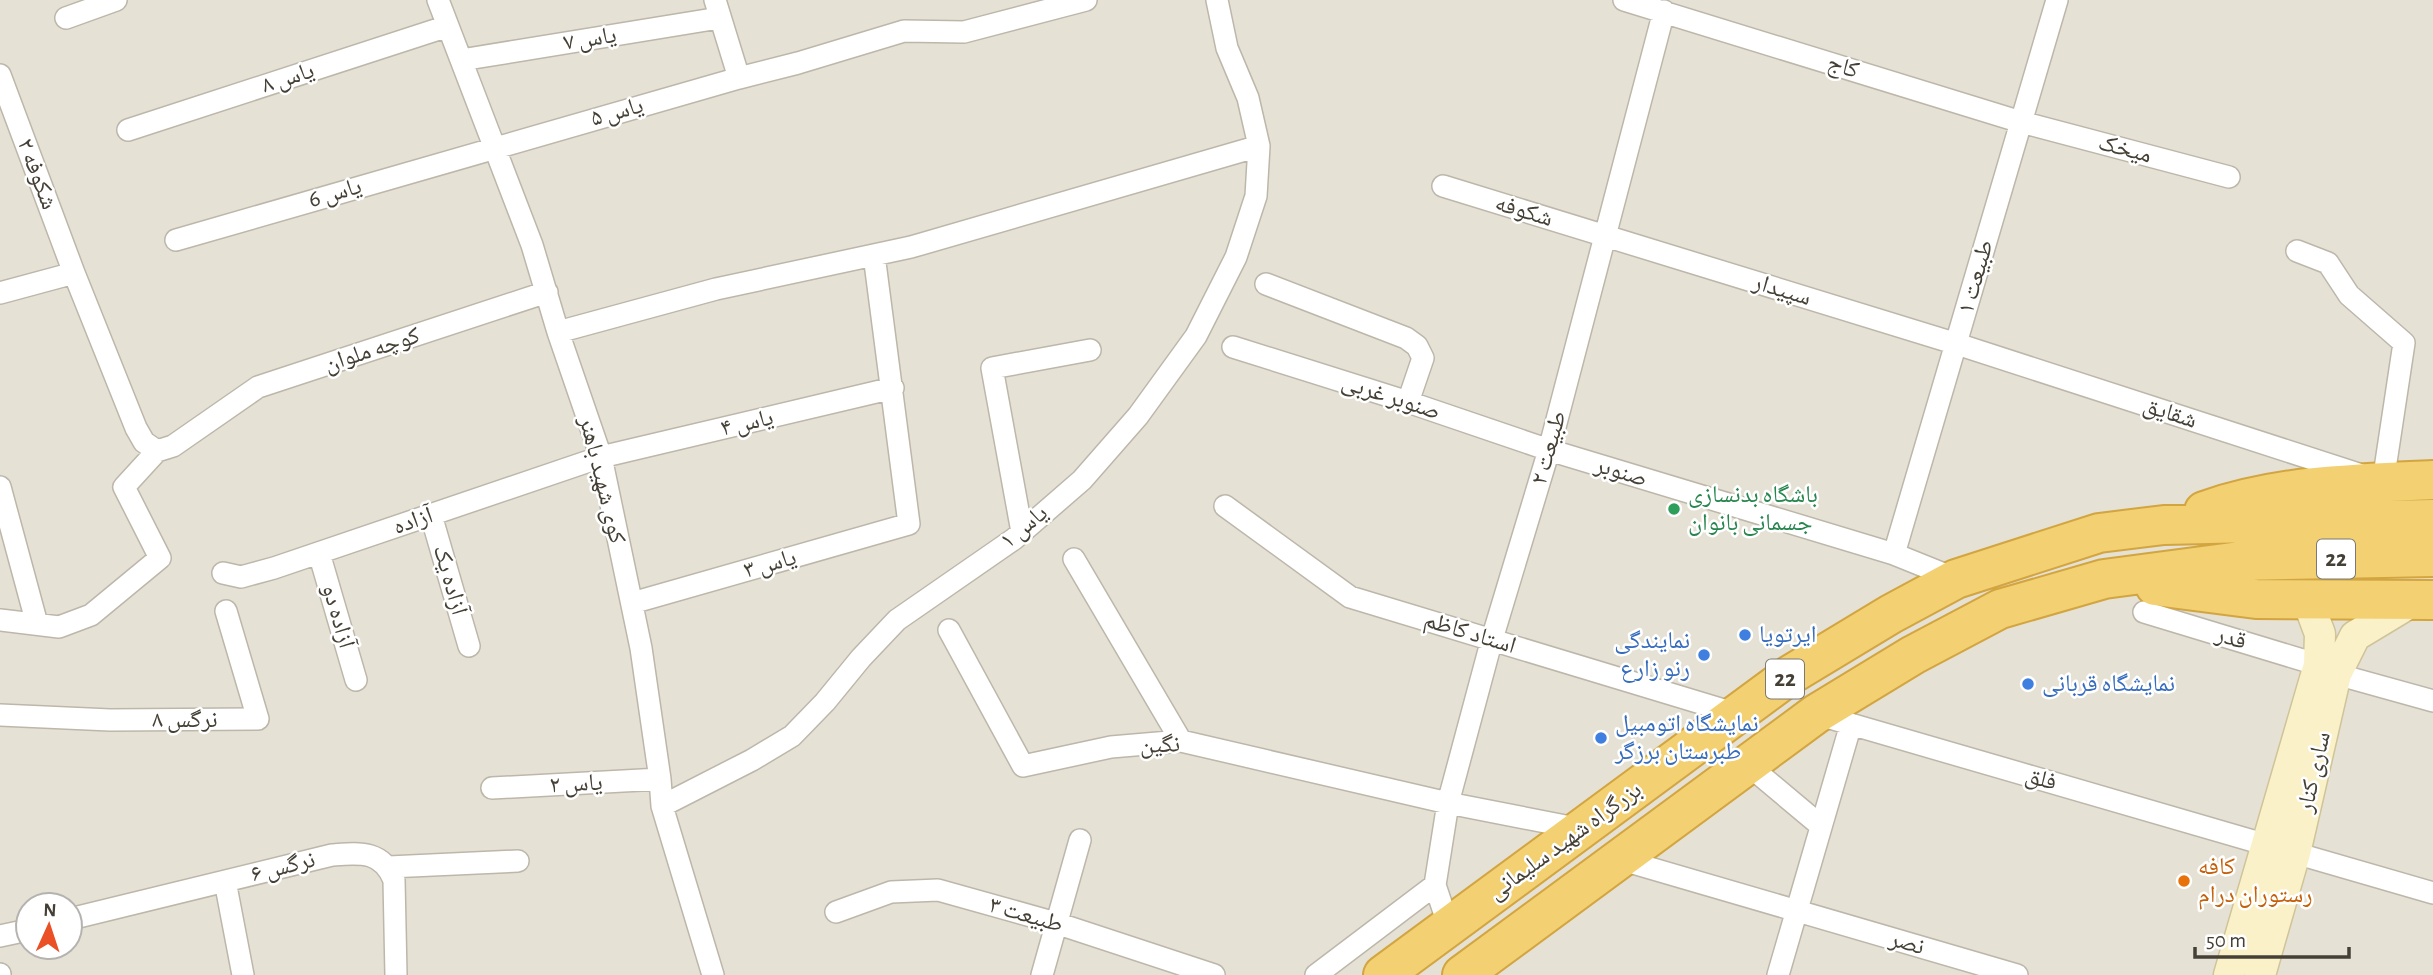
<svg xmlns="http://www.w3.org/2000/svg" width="2433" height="975" font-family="'Alegreya Sans','Noto Naskh Arabic',sans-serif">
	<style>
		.residential { fill: #e6e1d5; fill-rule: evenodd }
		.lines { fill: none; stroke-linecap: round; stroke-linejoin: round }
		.street-casing { stroke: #bdb7aa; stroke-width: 24 }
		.secondary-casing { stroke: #cfc499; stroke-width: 33 }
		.highway-casing { stroke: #d2a541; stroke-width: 42 }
		.street { stroke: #fff; stroke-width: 21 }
		.secondary { stroke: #fbf1c8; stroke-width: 30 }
		.highway { stroke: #f3d071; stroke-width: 38 }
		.leisure-dot { fill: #2e9e5b; stroke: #fff; stroke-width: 2.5 }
		.shop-dot { fill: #3f7fe0; stroke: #fff; stroke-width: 2.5 }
		.food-dot { fill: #e8710a; stroke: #fff; stroke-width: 2.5 }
		.labels { text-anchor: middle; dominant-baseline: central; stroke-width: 5; stroke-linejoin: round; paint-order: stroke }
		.shield { fill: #fff; stroke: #7d7972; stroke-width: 2 }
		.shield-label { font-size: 23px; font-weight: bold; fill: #454036 }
		.street-label { font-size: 24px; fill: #454036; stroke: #fff }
		.leisure-label { font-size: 24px; fill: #27864d; stroke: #fff; text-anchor: start }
		.shop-label { font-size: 24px; fill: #366cbe; stroke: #fff; text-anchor: start }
		.food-label { font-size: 24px; fill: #c56008; stroke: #fff; text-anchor: start }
	</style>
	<rect width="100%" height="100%" fill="#f2efe7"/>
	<path class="residential" d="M0 0H2433V975H0ZM28 905H70V947H28Z"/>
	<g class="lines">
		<g class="street-casing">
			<path id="street" d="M438 0 532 245 558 332 601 457 641 648 660 779 662 806 713 975
				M715 0 739 78 798 63 904 31 964 32 1086 0
				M1624 0 2021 122 2229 177
				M66 18 116 0
				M461 60 719 18
				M0 75 74 273 136 428 144 442 157 451 173 446 258 387 547 292
				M128 130 448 26
				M1443 186 1957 344 2383 482 2404 343 2349 295 2328 263 2297 251
				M176 240 739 78
				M1266 284 1406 338 1417 346 1423 358 1408 402
				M0 293 74 273
				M558 332 716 289 911 247 1259 146
				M1233 347 1408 402 1549 450 1894 554 1956 579
				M0 487 37 624
				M1225 506 1350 597 1737 714
				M431 515 469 646
				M1022 532 992 368 1090 350
				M319 553 356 680
				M1894 554 2057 0
				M1074 559 1181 741
				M223 573 241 577 274 568 601 457 893 388
				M632 603 909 524 874 255
				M2144 612 2319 665
				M0 620 59 627 91 615 160 558 124 487 157 451
				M949 630 1023 766 1111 747 1181 741 1448 803 1581 829
				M2336 674 2433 701
				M1816 714 2267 845
				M0 715 110 720 258 719 226 611
				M1747 764 1821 826
				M492 788 660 779
				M662 806 752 760 792 736 825 702 861 658 897 620 1014 539 1082 480 1138 416 1196 336 1236 257 1256 196 1259 146 1248 98 1227 48 1217 0
				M2295 853 2433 893
				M1619 859 2017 975
				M389 867 518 861
				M225 881 243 975
				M836 912 891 892 938 890 1056 923 1214 975
				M70 919 332 855C360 853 382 850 394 880L396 975
				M1449 927 1435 885 1448 803 1492 639 1549 450 1664 11
				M0 936 28 930
				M0 974V975
				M1042 975 1080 840
				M1316 975 1435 885
				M1778 975 1851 724"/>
		</g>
		<g class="secondary-casing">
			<path id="secondary" d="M2229 975 2319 665 2320 634 2307 599
				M2260 975 2295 853 2336 674 2355 636 2413 601"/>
		</g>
		<g class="highway-casing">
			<path id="highway" d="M2204 511C2276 485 2357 483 2433 480
				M2155 586 2256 599 2433 600
				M1383 975 1790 675 1891 614 1956 579 2099 533 2164 525 2433 519
				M1462 975 1816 714 1913 655 2000 609 2104 579 2240 561 2433 557"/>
		</g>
		<use href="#street" class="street"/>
		<use href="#secondary" class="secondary"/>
		<use href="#highway" class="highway"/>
	</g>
	<circle class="leisure-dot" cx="1674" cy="509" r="7"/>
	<g class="shop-dot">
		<circle cx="1745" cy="635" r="7"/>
		<circle cx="1704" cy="655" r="7"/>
		<circle cx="2028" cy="684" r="7"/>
		<circle cx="1601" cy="738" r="7"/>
	</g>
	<circle class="food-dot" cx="2184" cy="881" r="7"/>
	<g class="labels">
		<g class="shield">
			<rect x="2317" y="539.5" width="38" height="39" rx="5"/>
			<rect x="1766" y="659.5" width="38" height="39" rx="5"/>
		</g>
		<g class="shield-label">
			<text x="2336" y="559">22</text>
			<text x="1785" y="679">22</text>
		</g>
		<g class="street-label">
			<text transform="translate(590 39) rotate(-9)">یاس ۷</text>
			<text transform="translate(1843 67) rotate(17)">کاج</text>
			<text transform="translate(288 78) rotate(-18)">یاس ۸</text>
			<text transform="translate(617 112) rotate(-16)">یاس ۵</text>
			<text transform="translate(2125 149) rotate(15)">میخک</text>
			<text transform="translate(37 174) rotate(69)">شکوفه ۲</text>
			<text transform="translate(335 193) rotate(-16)">یاس 6</text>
			<text transform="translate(1524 211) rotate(17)">شکوفه</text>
			<text transform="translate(1976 277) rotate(-74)">طبیعت ۱</text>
			<text transform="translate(1782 290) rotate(17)">سپیدار</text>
			<text transform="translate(372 350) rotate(-18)">کوچه ملوان</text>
			<text transform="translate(1391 397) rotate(18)">صنوبر غربی</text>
			<text transform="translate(2170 413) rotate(18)">شقایق</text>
			<text transform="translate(747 423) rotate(-13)">یاس ۴</text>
			<text transform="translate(1549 448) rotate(-74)">طبیعت ۲</text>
			<text transform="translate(1621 472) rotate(17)">صنوبر</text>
			<text transform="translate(602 480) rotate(76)">کوی شهید باهنر</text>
			<text transform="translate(413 521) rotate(-19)">آزاده</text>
			<text transform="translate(1024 527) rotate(-40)">یاس ۱</text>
			<text transform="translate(770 564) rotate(-16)">یاس ۳</text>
			<text transform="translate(450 580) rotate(74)">آزاده یک</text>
			<text transform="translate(338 616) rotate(74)">آزاده دو</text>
			<text transform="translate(1470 633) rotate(17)">استاد کاظم</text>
			<text transform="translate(2231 638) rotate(17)">قدر</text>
			<text x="185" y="720">نرگس ۸</text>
			<text transform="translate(1160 745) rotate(-2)">نگین</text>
			<text transform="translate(2314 772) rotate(-77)">ساری کنار</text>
			<text transform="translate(2041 779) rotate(16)">فلق</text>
			<text transform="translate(576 784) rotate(-3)">یاس ۲</text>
			<text transform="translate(1565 841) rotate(-36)">بزرگراه شهید سلیمانی</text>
			<text transform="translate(283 867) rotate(-14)">نرگس ۶</text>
			<text transform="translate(1026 915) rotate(16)">طبیعت ٣</text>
			<text transform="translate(1907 943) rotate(16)">نصر</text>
		</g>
		<g class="leisure-label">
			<text x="1688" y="495">باشگاه بدنسازی<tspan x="1688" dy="28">جسمانی بانوان</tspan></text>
		</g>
		<g class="shop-label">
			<text x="1759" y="635">ایرتویا</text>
			<text x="1690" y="641" text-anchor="end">نمایندگی<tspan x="1690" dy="28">رنو زارع</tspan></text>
			<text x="2042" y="684">نمایشگاه قربانی</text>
			<text x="1615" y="724">نمایشگاه اتومبیل<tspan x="1615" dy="28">طبرستان برزگر</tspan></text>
		</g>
		<g class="food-label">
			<text x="2198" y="867">کافه<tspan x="2198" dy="28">رستوران درام</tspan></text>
		</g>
	</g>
	<g transform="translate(49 926) rotate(3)"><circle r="33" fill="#ffffff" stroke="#b5b3af" stroke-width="2"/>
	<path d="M0-5L12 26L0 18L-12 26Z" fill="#ea4f26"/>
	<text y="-10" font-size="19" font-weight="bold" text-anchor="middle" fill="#454036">N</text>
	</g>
	<path d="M2195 947v10h154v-10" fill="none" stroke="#454036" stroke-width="3.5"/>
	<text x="2206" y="947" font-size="21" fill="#454036" stroke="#ffffff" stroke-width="5" paint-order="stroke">50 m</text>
</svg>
